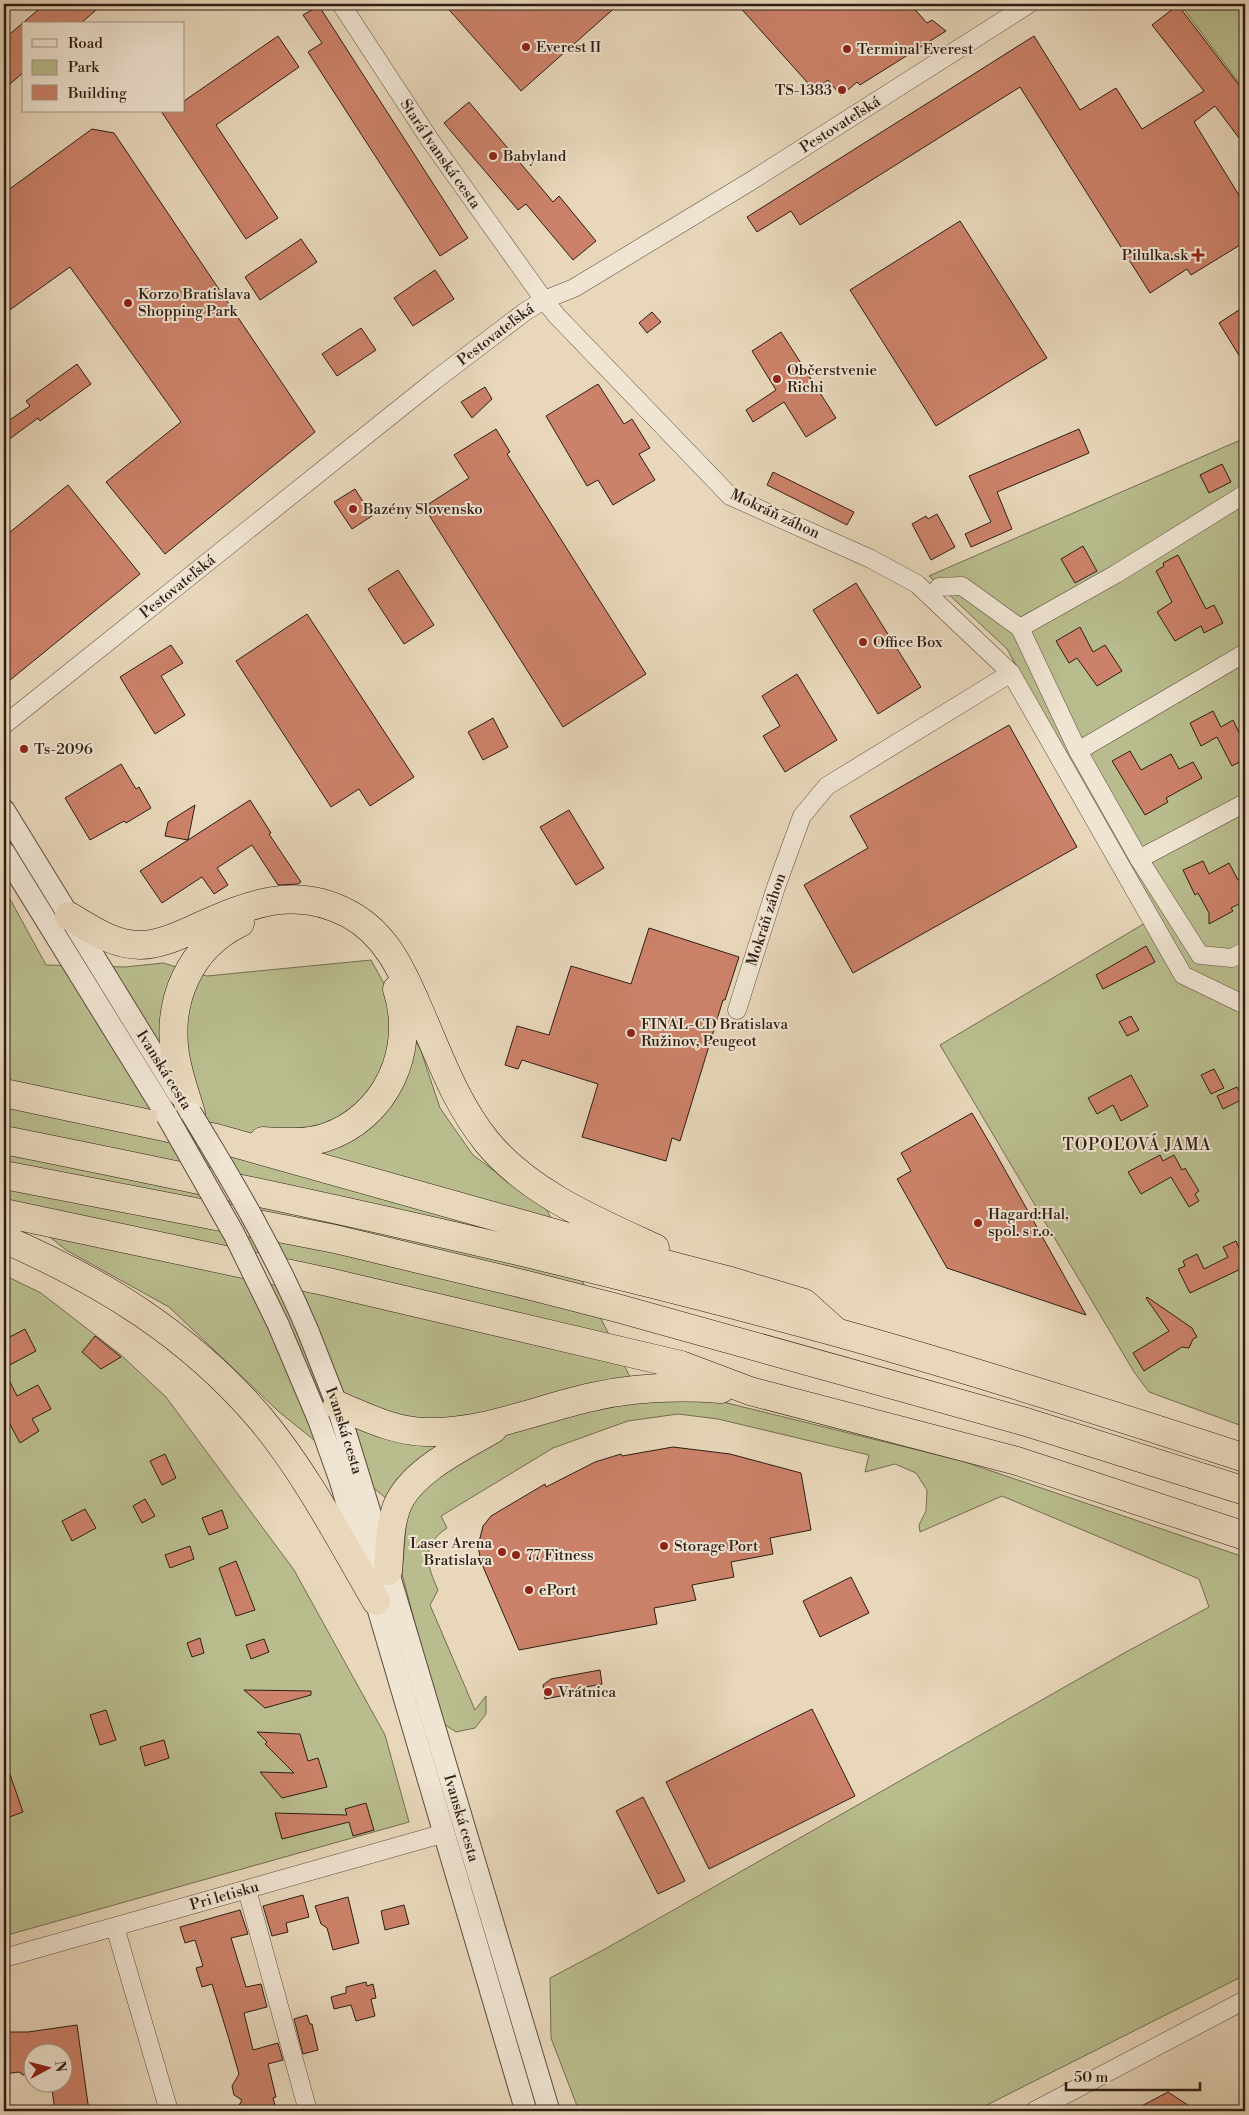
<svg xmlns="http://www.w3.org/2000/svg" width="1249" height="2115" font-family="'Libre Bodoni',serif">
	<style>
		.green { fill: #b9bd8e; stroke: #736d51 }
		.building { fill: #cc826a; stroke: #2d1d14 }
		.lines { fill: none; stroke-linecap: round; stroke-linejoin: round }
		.minor-casing { stroke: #5c4c3e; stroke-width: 19 }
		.tertiary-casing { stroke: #5c4c3e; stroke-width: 23 }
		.motorway-casing { stroke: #2d1d14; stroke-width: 29 }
		.minor { stroke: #f0e5d3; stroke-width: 18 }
		.tertiary { stroke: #f0e5d3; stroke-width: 21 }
		.motorway { stroke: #e8d7bb; stroke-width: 28 }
		.tertiary-bridge-casing { stroke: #5c4c3e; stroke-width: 23; stroke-linecap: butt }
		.tertiary-bridge { stroke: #f0e5d3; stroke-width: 21 }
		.poi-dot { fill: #8f2418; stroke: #f0e5d3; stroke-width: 2 }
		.labels { text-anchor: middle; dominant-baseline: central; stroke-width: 4; stroke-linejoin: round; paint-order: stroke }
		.poi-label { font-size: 15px; fill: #2d1d14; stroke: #f0e5d3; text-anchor: start }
		.street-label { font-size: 15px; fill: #2d1d14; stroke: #f0e5d3 }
		.neighbourhood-label { font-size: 16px; letter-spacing: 1px; fill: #2d1d14; stroke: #f0e5d3 }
	</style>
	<rect width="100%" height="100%" fill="#e8d7bb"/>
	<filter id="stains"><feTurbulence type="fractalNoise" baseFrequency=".004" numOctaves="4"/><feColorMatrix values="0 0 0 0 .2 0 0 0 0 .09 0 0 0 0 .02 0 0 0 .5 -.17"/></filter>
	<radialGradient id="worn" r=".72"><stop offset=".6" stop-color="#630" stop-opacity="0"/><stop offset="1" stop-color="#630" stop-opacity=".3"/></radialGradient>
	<path class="green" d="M1180 4H1241L1245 10V91Z
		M1245 438V1427L1149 1392 1134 1372 940 1045 1157 916 1007 649 929 576Z
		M4 888 46 965 125 967 163 963 207 976 371 960 421 1051 440 1108 473 1155 547 1210 639 1395 715 1400 962 1461 1244 1557 1239 1577 1245 1579V1975L975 2111H579L551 2038 550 1978 605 1949 1126 1652 1209 1607 1199 1579 1002 1496 920 1532 919 1525 926 1511 927 1490 916 1473 895 1464 865 1472 869 1455 718 1419 678 1414 628 1421 553 1448 441 1516 447 1528C420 1546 427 1565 438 1590L430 1605 475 1710 486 1696V1714L475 1728 456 1732 441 1722 402 1574 407 1515 278 1411 169 1307 66 1250 4 1200Z
		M4 1275 41 1293 121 1355 166 1397 294 1570 385 1735 409 1822 4 1936Z"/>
	<path class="building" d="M45 4H103L80 24H24V72L4 89V39Z
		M444 4H619L521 91Z
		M737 4H910L927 23 932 20 946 31 860 85 857 82 841 96 828 80 815 91Z
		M1178 5 1245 93V146L1215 106 1194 122 1245 205V242L1191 275 1187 269 1150 293 1020 87 800 225 791 211 757 232 747 217 1034 36 1080 110 1116 88 1142 129 1204 91 1152 25Z
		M319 6 468 238 440 256 308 52 322 43 303 15Z
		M278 36 299 67 216 125 278 218 246 239 161 111H184V101Z
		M469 102 553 202 559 196 596 241 573 260 526 204 518 210 444 123Z
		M92 129 114 133 315 432 165 554 106 482 181 422 70 267 4 314V193Z
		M960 221 1047 358 936 426 850 290Z
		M301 239 317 262 260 300 245 277Z
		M435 270 454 299 413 326 394 298Z
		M1245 306V365L1219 323Z
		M652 312 661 322 647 333 639 323Z
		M361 328 376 350 337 376 322 354Z
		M781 332 836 418 806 437 784 402 753 422 746 410 776 390 752 351Z
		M77 364 91 384 40 421 38 418 4 443V424L30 406 26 401Z
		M598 384 624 424 632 419 650 448 639 454 655 480 613 505 598 480 587 486 546 416Z
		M485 387 492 399 472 418 461 402Z
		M496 429 510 452 507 454 646 674 563 727 424 507 469 478 454 455Z
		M1079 429 1089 453 997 492 1012 529 971 547 965 534 991 522 969 476Z
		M1222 464 1231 482 1209 493 1200 475Z
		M773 472 854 512 847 525 767 485Z
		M68 485 140 574 4 685V537Z
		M355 489 372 516 352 529 334 502Z
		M937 514 955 547 931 560 912 524 926 516 928 519Z
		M1083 546 1097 571 1075 583 1061 559Z
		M1178 555 1206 609 1214 605 1223 623 1204 633 1201 626 1175 641 1157 612 1172 602 1156 571 1164 566 1163 563Z
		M398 570 434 625 404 644 368 589Z
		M856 583 921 687 878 714 813 610Z
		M307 614 414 777 370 806 359 789 331 807 236 661Z
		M1080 627 1093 652 1105 645 1122 671 1097 686 1077 658 1069 663 1056 641Z
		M171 645 183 663 161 676 185 715 155 734 120 677Z
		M797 674 837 740 785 772 763 736 780 726 762 696Z
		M1213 711 1221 727 1233 720 1245 745V759L1232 766 1217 737 1201 746 1190 723Z
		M493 718 508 747 483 760 468 732Z
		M1009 725 1077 847 853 973 804 885 868 848 850 816Z
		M1130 751 1141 770 1171 754 1179 769 1193 762 1202 778 1166 798 1168 802 1145 815 1112 761Z
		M121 764 136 789 139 787 151 808 126 823 124 821 90 840 65 798Z
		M250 800 271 833 269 834 301 882 298 884 278 885 252 845 217 868 228 885 214 894 202 877 162 903 140 871Z
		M195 805 188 840 165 836 168 822Z
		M569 810 604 868 576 885 540 827Z
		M1203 861 1209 874 1229 863 1238 880 1245 876V901L1231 908 1233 911 1209 924V913L1198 893 1195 895 1183 870Z
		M649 928 739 957 725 1000H723L680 1141 672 1138 666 1161 582 1137 598 1084 522 1060 518 1069 505 1065 517 1026 549 1035 571 966 631 984Z
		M1146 946 1155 962 1103 989 1096 975Z
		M1131 1016 1139 1030 1127 1036 1119 1022Z
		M1214 1069 1224 1088 1211 1094 1201 1075Z
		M1131 1075 1148 1106 1121 1121 1113 1105 1097 1114 1088 1098Z
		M1237 1087 1243 1099 1223 1109 1217 1096Z
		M972 1113 996 1154 1086 1315 947 1268 897 1179 911 1171 901 1153Z
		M1160 1155 1163 1161 1174 1155 1182 1170 1185 1168 1199 1191 1195 1194 1199 1201 1189 1207 1171 1177 1141 1194 1128 1172Z
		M1236 1241 1245 1260V1267L1190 1293 1178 1269 1185 1266 1183 1261 1197 1254 1204 1269 1228 1257 1223 1247Z
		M1147 1297 1192 1328 1197 1337 1193 1339 1189 1348 1182 1347 1144 1371 1133 1353 1169 1331 1146 1298Z
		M25 1329 36 1351 4 1368V1340Z
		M95 1336 121 1357 101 1369 82 1352Z
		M4 1370 17 1396 38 1385 51 1409 32 1419 39 1431 20 1443 4 1413Z
		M673 1447 730 1454 801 1473 811 1530 770 1538 773 1554 731 1562 734 1577 692 1585 696 1600 654 1608 657 1624 519 1650 481 1562 478 1546 483 1526 491 1516 545 1484 546 1487 595 1462 621 1454 622 1456Z
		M165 1454 176 1478 162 1485 150 1461Z
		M145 1499 155 1516 142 1523 133 1506Z
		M85 1509 96 1528 72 1541 62 1521Z
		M222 1510 228 1528 209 1535 202 1518Z
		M190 1546 194 1559 170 1568 165 1555Z
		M236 1561 255 1610 236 1616 219 1568Z
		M851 1577 869 1613 820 1637 803 1601Z
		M200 1638 204 1653 192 1657 187 1643Z
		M264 1639 269 1652 251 1659 246 1645Z
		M600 1670 602 1684 570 1690 571 1694 545 1699 543 1685 551 1679Z
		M244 1690 311 1691V1695L265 1708Z
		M812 1709 855 1796 709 1869 666 1782Z
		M106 1710 116 1740 100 1745 90 1715Z
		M257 1732 300 1734 308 1761 318 1758 327 1787 282 1798 260 1772 294 1773 265 1744 267 1742Z
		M164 1740 169 1758 145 1766 140 1747Z
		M6 1763 23 1812 4 1819V1764Z
		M643 1797 685 1881 658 1894 616 1811Z
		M366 1803 374 1830 353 1836 349 1822 282 1839 275 1813 347 1815 345 1809Z
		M303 1895 309 1917 286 1923 288 1932 272 1936 263 1906Z
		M348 1897 359 1943 333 1950 327 1928 321 1924 315 1906Z
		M404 1905 409 1924 385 1930 381 1911Z
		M240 1910 248 1934 231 1938 246 1987 261 1984 267 2007 244 2013 253 2050 278 2043 283 2060 268 2064 276 2097 273 2098 276 2109 267 2111H236L242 2100 234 2095 232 2086 239 2074 229 2039 212 1984 202 1987 196 1968 203 1966 195 1940 185 1943 180 1927Z
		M366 1982 367 1986 373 1984 376 1998 371 1999 375 2016 356 2021 351 2005 334 2009 331 1997 346 1993V1987Z
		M307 2015 310 2024H312L318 2050 303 2054 294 2019Z
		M77 2025 89 2111H55L51 2082H62V2052H32V2073L23 2075 19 2072 4 2074V2032H28Z
		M1168 2092 1197 2111H1132Z"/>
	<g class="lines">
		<g class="minor-casing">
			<g id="minor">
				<path id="s1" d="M341 4 430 140 544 300 557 316 730 496 871 559 917 584 1011 673 1183 975 1245 1005"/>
				<path d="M939 587 962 586 1020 628 1078 751 1139 859 1200 955 1232 958 1245 951"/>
				<path d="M1020 628 1116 574 1245 494"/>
				<path id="s2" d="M4 725 434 381 526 311 544 300 574 288 751 181 1029 4"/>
				<path d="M1078 751 1245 653"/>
				<path d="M1139 859 1245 803"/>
				<path id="s3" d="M737 1010 776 887 802 816 827 786 1011 673"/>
				<path d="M247 1890 308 2111"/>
				<path d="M115 1927 169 2111"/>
				<path id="s4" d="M4 1958 445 1833"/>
				<path d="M1034 2111 1245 2000"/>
			</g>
		</g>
		<g class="tertiary-casing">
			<g id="tertiary">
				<path d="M4 810 179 1095"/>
				<path d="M4 852 167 1116"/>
				<path d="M278 1324 319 1421 340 1480 526 2111"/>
				<path id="s5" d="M308 1331 337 1405 388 1571 549 2111"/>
			</g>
		</g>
		<g class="motorway-casing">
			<path id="motorway" d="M69 916C91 929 113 945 140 945 160 945 180 935 198 927 250 904 295 885 349 914 390 936 405 978 423 1019 441 1061 457 1105 487 1142 529 1193 596 1221 655 1248
				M4 1093 216 1138 646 1259 727 1280 804 1303 834 1330
				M191 1113C185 1093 178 1074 175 1054 167 1000 190 947 240 923
				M4 1140C284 1196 563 1257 839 1333 975 1371 1110 1414 1245 1458
				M263 1141C283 1142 303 1144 324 1138 386 1118 417 1050 397 989
				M4 1175 335 1239 519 1283 617 1308 1026 1422 1245 1491
				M4 1213 328 1282 681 1365 750 1391 1017 1461 1245 1536
				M4 1239C103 1282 189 1335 260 1418 306 1473 340 1539 376 1601
				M337 1405C366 1417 395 1432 428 1432 485 1433 537 1409 592 1397 635 1387 677 1386 721 1389
				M388 1571C390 1549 389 1527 397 1506 411 1471 463 1447 493 1429"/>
		</g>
		<use href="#minor" class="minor"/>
		<use href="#tertiary" class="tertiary"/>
		<use href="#motorway" class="motorway"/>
		<g class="tertiary-bridge-casing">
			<path id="tertiary-bridge" d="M191 1113C235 1185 275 1253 308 1331
				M167 1116 234 1234 278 1324"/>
		</g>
		<use href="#tertiary-bridge" class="tertiary-bridge"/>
	</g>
	<g class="poi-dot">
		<circle cx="526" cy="47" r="5"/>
		<circle cx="847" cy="49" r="5"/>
		<circle cx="842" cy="90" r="5"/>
		<circle cx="493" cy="156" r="5"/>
		<path d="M1195.5 247.5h5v5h5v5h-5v5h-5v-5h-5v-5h5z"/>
		<circle cx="128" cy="303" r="5"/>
		<circle cx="777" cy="379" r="5"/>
		<circle cx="353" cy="509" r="5"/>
		<circle cx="863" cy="642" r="5"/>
		<circle cx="24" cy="749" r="5"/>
		<circle cx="631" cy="1033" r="5"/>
		<circle cx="978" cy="1223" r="5"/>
		<circle cx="664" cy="1546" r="5"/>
		<circle cx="502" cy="1552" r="5"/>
		<circle cx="516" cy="1555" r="5"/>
		<circle cx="529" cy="1590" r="5"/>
		<circle cx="548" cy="1692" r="5"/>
	</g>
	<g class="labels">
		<g class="poi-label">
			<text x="536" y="47">Everest II</text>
			<text x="857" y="49">Terminal Everest</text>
			<text x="832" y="90" text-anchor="end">TS-1383</text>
			<text x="503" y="156">Babyland</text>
			<text x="1188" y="255" text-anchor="end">Pilulka.sk</text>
			<text x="138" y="294">Korzo Bratislava<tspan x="138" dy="17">Shopping Park</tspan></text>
			<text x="787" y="370">Občerstvenie<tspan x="787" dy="17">Richi</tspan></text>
			<text x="363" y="509">Bazény Slovensko</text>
			<text x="873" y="642">Office Box</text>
			<text x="34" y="749">Ts-2096</text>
			<text x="641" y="1024">FINAL-CD Bratislava<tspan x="641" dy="17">Ružinov, Peugeot</tspan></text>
			<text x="988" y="1214">Hagard:Hal,<tspan x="988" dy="17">spol. s r.o.</tspan></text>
			<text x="492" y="1543" text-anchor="end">Laser Arena<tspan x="492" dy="17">Bratislava</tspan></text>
			<text x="674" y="1546">Storage Port</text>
			<text x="526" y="1555">77 Fitness</text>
			<text x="539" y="1590">ePort</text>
			<text x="558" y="1692">Vrátnica</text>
		</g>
		<g class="street-label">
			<text stroke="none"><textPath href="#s2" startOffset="1032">Pestovateľská</textPath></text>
			<text stroke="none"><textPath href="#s1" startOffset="180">Stará Ivanská cesta</textPath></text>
			<text stroke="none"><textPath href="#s2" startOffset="628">Pestovateľská</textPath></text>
			<text transform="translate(775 514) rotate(25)">Mokráň záhon</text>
			<text stroke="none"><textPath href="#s2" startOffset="222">Pestovateľská</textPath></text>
			<text stroke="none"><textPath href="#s3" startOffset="95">Mokráň záhon</textPath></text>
			<text transform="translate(164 1070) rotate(58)">Ivanská cesta</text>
			<text stroke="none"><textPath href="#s5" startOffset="106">Ivanská cesta</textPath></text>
			<text stroke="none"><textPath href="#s5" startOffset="511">Ivanská cesta</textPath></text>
			<text stroke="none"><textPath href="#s4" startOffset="229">Pri letisku</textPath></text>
		</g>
		<g class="neighbourhood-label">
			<text x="1137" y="1145">TOPOĽOVÁ JAMA</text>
		</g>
	</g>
	<rect width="1249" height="2115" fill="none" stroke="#e8d7bb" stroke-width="20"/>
	<rect x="5" y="5" width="1239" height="2105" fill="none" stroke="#2d1d14" stroke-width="2.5"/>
	<rect x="10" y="10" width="1229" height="2095" fill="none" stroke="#2d1d14"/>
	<rect x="22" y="22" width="162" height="90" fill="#f0e5d3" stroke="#a29587"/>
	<rect x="32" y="39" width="25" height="8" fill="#f0e5d3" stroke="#a29587"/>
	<text x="68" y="48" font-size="15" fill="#2d1d14">Road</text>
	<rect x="32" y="60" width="25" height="15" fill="#b9bd8e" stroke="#a29587"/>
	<text x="68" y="72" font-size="15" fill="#2d1d14">Park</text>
	<rect x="32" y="85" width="25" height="15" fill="#cc826a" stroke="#a29587"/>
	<text x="68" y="98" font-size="15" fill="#2d1d14">Building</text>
	<g transform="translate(48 2068) rotate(83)"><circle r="24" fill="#f0e5d3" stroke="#a29587"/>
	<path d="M0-4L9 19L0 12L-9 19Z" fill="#8f2418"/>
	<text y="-8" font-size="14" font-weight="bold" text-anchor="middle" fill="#2d1d14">N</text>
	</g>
	<path d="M1066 2082v8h134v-8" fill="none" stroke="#2d1d14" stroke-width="2.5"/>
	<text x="1074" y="2082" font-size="15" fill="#2d1d14" stroke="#f0e5d3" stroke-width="4" paint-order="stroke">50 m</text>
	<rect width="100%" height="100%" filter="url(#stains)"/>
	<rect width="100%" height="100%" fill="url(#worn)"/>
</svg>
